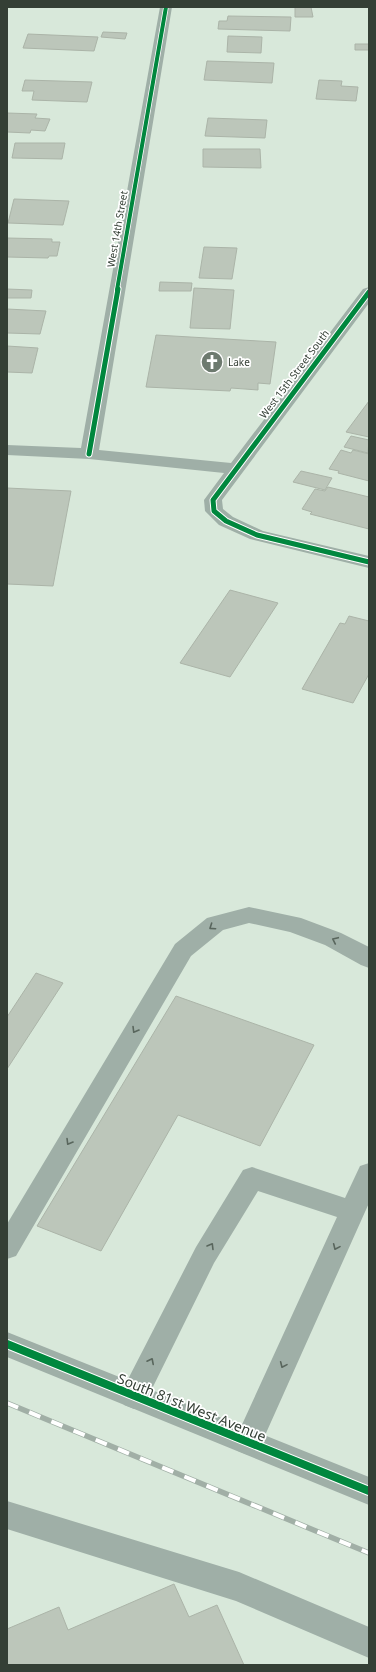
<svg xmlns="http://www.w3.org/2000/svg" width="376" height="1672" font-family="'Noto Sans',sans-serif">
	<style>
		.building { fill: #bcc6ba; stroke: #abb4a8 }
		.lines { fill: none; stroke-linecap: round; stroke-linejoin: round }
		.service { fill: #9fafa7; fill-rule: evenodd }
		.minor { fill: #9fafa7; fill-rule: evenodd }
		.rail-casing { stroke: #a1afa6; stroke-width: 5.5 }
		.rail { stroke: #fff; stroke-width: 4; stroke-dasharray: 12; stroke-linecap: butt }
		.cycleway-far2-casing { stroke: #fff; stroke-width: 5.5 }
		.cycleway-far1-casing { stroke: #fff; stroke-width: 7 }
		.cycleway-casing { stroke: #fff; stroke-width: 10 }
		.cycleway-far2 { stroke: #00873e; stroke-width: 4 }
		.cycleway-far1 { stroke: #00873e; stroke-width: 5 }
		.cycleway { stroke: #00873e; stroke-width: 8 }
		.oneway { stroke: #59665d }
		.labels { text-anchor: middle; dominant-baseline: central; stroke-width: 3.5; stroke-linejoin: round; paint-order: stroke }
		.far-street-label { font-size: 10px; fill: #343f35; stroke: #fff }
		.far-poi-label { font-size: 10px; fill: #343f35; stroke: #fff; text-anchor: start }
		.near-street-label { font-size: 14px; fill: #343f35; stroke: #fff }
	</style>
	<rect width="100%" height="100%" fill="#d8e8da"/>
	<path class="building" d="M295 7H311L313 17H295Z
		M228 16 291 17 290 31 218 29 219 21H227Z
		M103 32 127 33 125 39 101 37Z
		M28 34 98 37 94 51 23 48Z
		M228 36 262 37 261 53 227 52Z
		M355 44H369V50H355Z
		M207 61 274 63 272 83 204 80Z
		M25 80 92 82 87 102 32 100 34 91H22Z
		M319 80 342 81 341 86 358 87 356 101 316 99Z
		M7 113 37 114 35 118 50 119 45 131 31 130 30 133 7 132Z
		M208 118 267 120 265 138 205 136Z
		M15 143H65L62 159 12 158Z
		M203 149H260L261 168 203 167Z
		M14 199 69 201 63 225 8 223Z
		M7 238 52 239V242H60L57 256H49L48 258 7 257Z
		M204 247 237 248 232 279 199 278Z
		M160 282 192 283 191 291H159Z
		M194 288 234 290 230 329 190 328Z
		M7 289 32 290 31 298H7Z
		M7 309 46 311 40 334 7 333Z
		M156 335 276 342 270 384 258 383V390L231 388 230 391 146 387Z
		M7 346 38 348 32 373 7 372Z
		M369 401V437L346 432Z
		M351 436 369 440 368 453 344 447Z
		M341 450 351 453 353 450 369 454V481L338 473 339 471 329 469Z
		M301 471 332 478 325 490 293 482Z
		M328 487 369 497V529L310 514 312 512 302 509 315 489 325 491Z
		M7 488 71 491 53 586 7 584Z
		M230 590 278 603 230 677 180 663Z
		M349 616 369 621V674L353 703 302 689 340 623 345 624Z
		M36 973 63 983 7 1069V1017Z
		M176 996 314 1045 260 1146 178 1115 101 1251 37 1226Z
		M174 1584 189 1617 217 1605 244 1665H7V1629L59 1607 68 1630Z"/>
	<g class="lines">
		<path class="service" d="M249 907 301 918 341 933 369 947V968L361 965 325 945 290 932 249 923 223 930 191 956 16 1256 7 1259V1224L175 944 207 918Z
			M369 1163V1203L258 1451 248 1455 238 1451 234 1442 337 1217 258 1191 214 1263 144 1405 134 1409 124 1405 120 1396 124 1387 196 1247 243 1170 252 1167 345 1198 360 1166Z
			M7 1501 239 1572 369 1627V1658L236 1601 7 1529Z"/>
		<path class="minor" d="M160 7H172L99 450 231 463 363 289 369 287V303L222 500 223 509 233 517 263 531 369 556V568L250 539 219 525 205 511 204 500 224 473 89 459 7 455V445L81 448Z
			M7 1332 369 1477V1505L7 1357Z"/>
		<g class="rail-casing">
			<path id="rail" d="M7 1403 369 1553"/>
		</g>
		<use href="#rail" class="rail"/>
		<g class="cycleway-far2-casing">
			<path id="cycleway-far2" d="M117 290 166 7"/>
		</g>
		<g class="cycleway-far1-casing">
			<path id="cycleway-far1" d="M369 292 213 500 214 511 226 521 257 535 369 562
				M89 454 118 289"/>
		</g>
		<g class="cycleway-casing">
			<path id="cycleway" d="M7 1344 369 1491"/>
		</g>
		<use href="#cycleway-far2" class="cycleway-far2"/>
		<use href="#cycleway-far1" class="cycleway-far1"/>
		<use href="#cycleway" class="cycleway"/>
	</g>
	<defs><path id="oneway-chevron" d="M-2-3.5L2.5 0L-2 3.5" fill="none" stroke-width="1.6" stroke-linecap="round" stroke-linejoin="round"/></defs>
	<g class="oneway">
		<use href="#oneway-chevron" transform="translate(212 927) rotate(146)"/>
		<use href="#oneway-chevron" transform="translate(335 940) rotate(-155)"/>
		<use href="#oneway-chevron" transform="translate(135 1030) rotate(121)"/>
		<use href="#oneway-chevron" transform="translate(69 1142) rotate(121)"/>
		<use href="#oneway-chevron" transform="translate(211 1246) rotate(-59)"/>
		<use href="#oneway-chevron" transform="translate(336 1247) rotate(114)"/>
		<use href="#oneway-chevron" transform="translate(151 1361) rotate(-63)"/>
		<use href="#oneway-chevron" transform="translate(283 1365) rotate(114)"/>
	</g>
	<defs>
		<g id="church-disc" transform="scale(1.15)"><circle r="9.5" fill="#6d7a6f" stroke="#fff"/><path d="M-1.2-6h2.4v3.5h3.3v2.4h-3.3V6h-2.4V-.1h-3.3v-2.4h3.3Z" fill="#fff"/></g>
	</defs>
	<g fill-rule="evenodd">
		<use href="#church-disc" x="212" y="362"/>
	</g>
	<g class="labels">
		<g class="far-street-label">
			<text transform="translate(117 229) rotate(-80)">West 14th Street</text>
			<text transform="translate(294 374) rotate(-53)">West 15th Street South</text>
		</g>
		<g class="far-poi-label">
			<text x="228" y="362">Lake</text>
		</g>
		<g class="near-street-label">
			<text transform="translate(192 1407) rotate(22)">South 81st West Avenue</text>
		</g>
	</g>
	<rect width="376" height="1672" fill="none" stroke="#343f35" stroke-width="16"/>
</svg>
